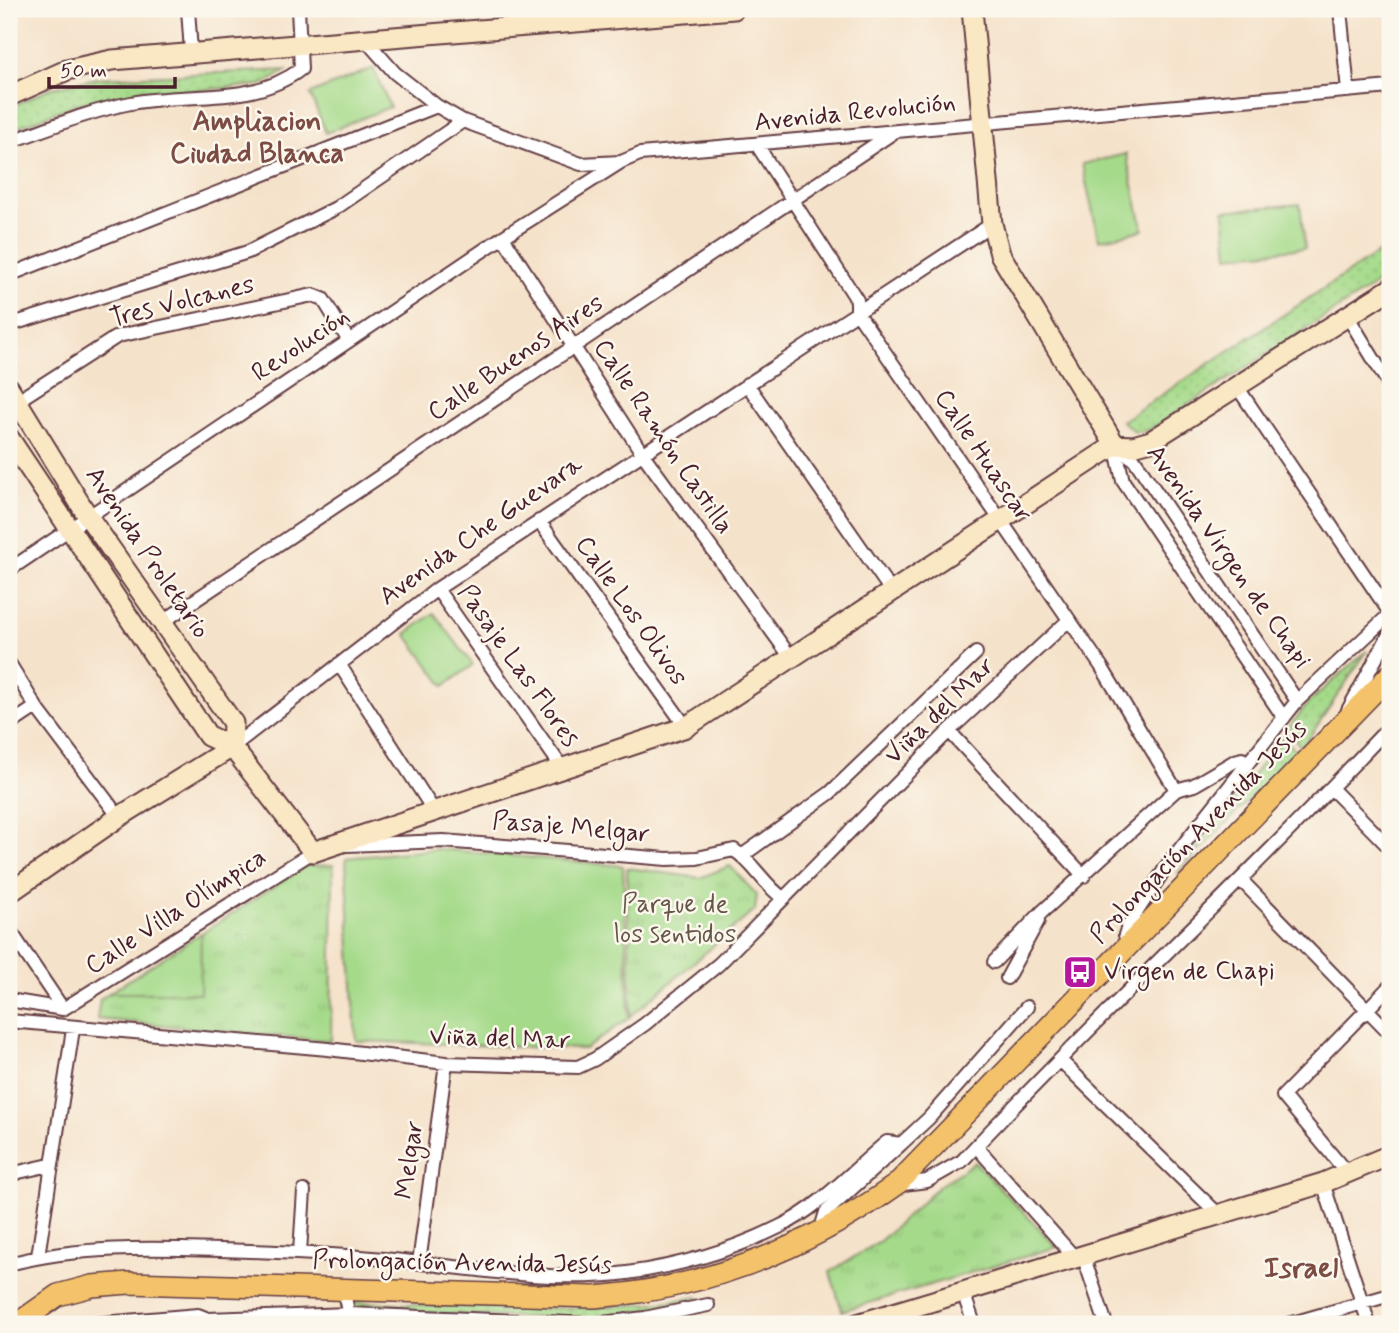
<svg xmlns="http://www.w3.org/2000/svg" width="1399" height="1333" font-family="Mynerve,sans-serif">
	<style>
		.grass { fill: url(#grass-dots); stroke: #787c5a; stroke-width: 2 }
		.park { fill: url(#park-tufts); stroke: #787c5a; stroke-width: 2 }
		.garden { fill: #a5da8a; stroke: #787c5a; stroke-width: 2 }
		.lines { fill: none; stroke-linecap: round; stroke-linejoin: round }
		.street-casing { stroke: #643c43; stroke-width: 16 }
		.secondary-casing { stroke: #643c43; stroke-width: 23 }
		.primary-casing { stroke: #643c43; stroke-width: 24 }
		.street { stroke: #fff; stroke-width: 12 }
		.secondary { stroke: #fae7c3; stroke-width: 19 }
		.primary { stroke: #f3c26a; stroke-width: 21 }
		.labels { text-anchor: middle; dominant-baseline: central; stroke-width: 5; stroke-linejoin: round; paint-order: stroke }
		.street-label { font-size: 26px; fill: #4a1f2b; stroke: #fbf7ec }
		.park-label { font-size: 26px; fill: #655748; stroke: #fbf7ec }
		.poi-label { font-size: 26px; fill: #4a1f2b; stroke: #fbf7ec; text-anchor: start }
		.neighbourhood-label { font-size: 28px; font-weight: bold; fill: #7b4b44; stroke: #fbf7ec }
		.quarter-label { font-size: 30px; font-weight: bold; fill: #7b4b44; stroke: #fbf7ec }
	</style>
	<defs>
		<pattern id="grass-dots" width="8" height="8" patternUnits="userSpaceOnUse" patternTransform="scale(1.75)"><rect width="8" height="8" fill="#a5da8a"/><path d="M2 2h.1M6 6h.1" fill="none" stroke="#90bb77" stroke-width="1.8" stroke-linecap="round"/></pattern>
		<pattern id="park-tufts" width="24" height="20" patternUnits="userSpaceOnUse" patternTransform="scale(1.75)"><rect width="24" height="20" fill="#a5da8a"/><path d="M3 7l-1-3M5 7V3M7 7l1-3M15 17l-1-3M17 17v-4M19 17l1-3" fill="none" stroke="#90bb77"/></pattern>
	</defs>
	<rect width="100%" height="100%" fill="#fbf7ec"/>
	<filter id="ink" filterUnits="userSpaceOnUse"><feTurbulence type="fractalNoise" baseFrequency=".0143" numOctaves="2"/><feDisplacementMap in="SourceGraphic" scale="14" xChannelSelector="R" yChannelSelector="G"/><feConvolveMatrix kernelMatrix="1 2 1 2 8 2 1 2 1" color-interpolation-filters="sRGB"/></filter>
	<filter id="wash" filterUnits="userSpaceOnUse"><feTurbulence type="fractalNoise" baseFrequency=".00686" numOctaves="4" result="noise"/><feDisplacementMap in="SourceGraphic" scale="28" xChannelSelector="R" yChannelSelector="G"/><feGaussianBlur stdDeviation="1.57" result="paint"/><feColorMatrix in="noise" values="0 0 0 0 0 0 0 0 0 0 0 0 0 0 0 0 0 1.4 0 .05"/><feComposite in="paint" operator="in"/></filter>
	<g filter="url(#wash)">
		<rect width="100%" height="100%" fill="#f5e2ca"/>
		<path class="grass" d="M288 70 262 85 126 96 76 104 9 131V108L48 89 97 78Z
			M1390 245V275L1149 430 1135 432 1122 421Z
			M1367 651 1309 738 1301 747 1287 730 1309 702Z
			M1283 736 1296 751 1177 874Z
			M698 1297 701 1302 598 1319 480 1316 355 1308V1302C470 1306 585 1316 698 1297Z"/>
		<path class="park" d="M333 865 331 1041 97 1019 100 999 109 993 306 866Z
			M730 866 757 895 755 910 631 1016 627 868 700 878Z
			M975 1162 1057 1247 842 1311 830 1272 880 1241 939 1186Z"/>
		<path class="garden" d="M373 68 390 107 326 133 310 94Z
			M1126 154 1143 230 1099 240 1082 164Z
			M1300 204 1305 248 1228 256 1224 211Z
			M434 613 473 665 444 686 406 634Z
			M438 849 623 866 629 1018 585 1049 356 1041 346 858Z
			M201 933 200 993H109Z"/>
	</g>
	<g filter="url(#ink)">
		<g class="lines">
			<g class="street-casing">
				<path id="street" d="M188 9 191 52
					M1340 9 1348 91
					M364 38 395 73 437 106 463 121 581 164 621 162 640 154 1390 87
					M9 142C49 128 89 111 131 103 188 92 253 106 301 69L298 9
					M757 145 857 300V312L1101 666 1176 790
					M503 237 642 453 792 659
					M9 275 437 106
					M1348 317 1390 386
					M9 325 248 252 336 208 463 121
					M747 384 892 592
					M1238 388 1390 613
					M17 401 118 336 313 295 323 299 349 341
					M1115 445 1123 481 1284 718
					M1115 446 1134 459 1297 701
					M539 521 686 727
					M9 570 503 237 621 162
					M437 589 563 769
					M161 623 894 132
					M9 663 36 707 119 817
					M339 664 434 811
					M1348 710 1390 633
					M9 725 36 707
					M949 731 1084 876
					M232 747 437 589 992 224
					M1332 789 1390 848
					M347 845 443 841 667 859 697 858 734 850C754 863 764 885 783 898
					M743 855 830 793 976 653
					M1241 880 1390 1033
					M9 929 63 1009
					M1128 944 1125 935 1129 924 1168 864 1297 701 1390 614
					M994 962 1042 912 1176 790 1194 785 1235 761 1242 759 1248 762
					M1007 978 1038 921
					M9 1000 63 1009
					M63 1009 313 852
					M9 1021 328 1049 446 1063 578 1067 595 1059 645 1024 719 964 949 731 1069 620
					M1060 1060 1218 1214
					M976 1146 1075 1258
					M1347 1173 1283 1096 1390 986
					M9 1177 19 1172 50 1165
					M1323 1183 1369 1324
					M896 1185 927 1181 962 1161C1101 1012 1251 875 1390 726
					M820 1232 826 1212 901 1144
					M300 1252 304 1191
					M1083 1255 1106 1324
					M38 1256 73 1029
					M419 1263 446 1063
					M9 1264C77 1246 149 1248 220 1250 287 1252 354 1255 421 1263 488 1271 560 1282 627 1273 679 1266 732 1250 779 1227 819 1208 853 1170 887 1142L901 1144 929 1118 1027 1007
					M343 1289 351 1324
					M963 1292 974 1324
					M91 1324 198 1315 208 1319 349 1314 594 1324 645 1318 708 1305
					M1289 1324 1390 1295"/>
			</g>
			<g class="secondary-casing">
				<path id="secondary" d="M972 9 992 224 1000 254 1115 445
					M9 96 67 70 112 60 734 9
					M9 388 87 515 233 723 232 747
					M9 438 208 736 232 747 313 852 686 727 1115 445
					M1115 445 1133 446 1151 441 1390 289
					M9 893 119 817 232 747
					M857 1324 1323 1183 1390 1155"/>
			</g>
			<g class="primary-casing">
				<path id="primary" d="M17 1324 58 1295 92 1286 129 1283 594 1297C706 1289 805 1250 896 1185L1390 675"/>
			</g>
			<use href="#street" class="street"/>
			<use href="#secondary" class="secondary"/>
			<use href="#primary" class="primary"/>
		</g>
	</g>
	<defs>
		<g id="bus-square" transform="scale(1.75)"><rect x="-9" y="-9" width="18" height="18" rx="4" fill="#b5179e" stroke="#fbf7ec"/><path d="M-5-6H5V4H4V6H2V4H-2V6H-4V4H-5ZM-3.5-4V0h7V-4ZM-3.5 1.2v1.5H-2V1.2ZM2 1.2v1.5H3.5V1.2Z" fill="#fff"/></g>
	</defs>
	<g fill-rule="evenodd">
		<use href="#bus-square" x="1080" y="972"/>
	</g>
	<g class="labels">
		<g class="street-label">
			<text transform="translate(855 113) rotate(-6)">Avenida Revolución</text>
			<text transform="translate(182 302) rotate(-14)">Tres Volcanes</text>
			<text transform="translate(301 345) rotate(-34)">Revolución</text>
			<text transform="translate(516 358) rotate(-34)">Calle Buenos Aires</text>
			<text transform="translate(663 437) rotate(56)">Calle Ramón Castilla</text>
			<text transform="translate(983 456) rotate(56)">Calle Huascar</text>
			<text transform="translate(481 531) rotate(-35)">Avenida Che Guevara</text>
			<text transform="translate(147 553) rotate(56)">Avenida Proletario</text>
			<text transform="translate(1228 557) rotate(55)">Avenida Virgen de Chapi</text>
			<text transform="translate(631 611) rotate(55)">Calle Los Olivos</text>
			<text transform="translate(518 666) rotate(55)">Pasaje Las Flores</text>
			<text transform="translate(940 711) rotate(-44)">Viña del Mar</text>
			<text transform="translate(571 828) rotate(5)">Pasaje Melgar</text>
			<text transform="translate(1199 832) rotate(-46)">Prolongación Avenida Jesús</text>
			<text transform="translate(176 912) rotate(-33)">Calle Villa Olímpica</text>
			<text transform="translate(500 1039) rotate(2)">Viña del Mar</text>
			<text transform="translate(410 1160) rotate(-82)">Melgar</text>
			<text transform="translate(462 1263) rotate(1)">Prolongación Avenida Jesús</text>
		</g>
		<g class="park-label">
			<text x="675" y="905">Parque de<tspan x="675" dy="30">los sentidos</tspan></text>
		</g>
		<g class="poi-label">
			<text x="1104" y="972">Virgen de Chapi</text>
		</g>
		<g class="neighbourhood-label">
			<text x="257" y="122">Ampliacion<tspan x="257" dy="32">Ciudad Blanca</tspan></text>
		</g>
		<g class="quarter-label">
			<text x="1301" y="1268">Israel</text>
		</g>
	</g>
	<rect width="1399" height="1333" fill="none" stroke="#fbf7ec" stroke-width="35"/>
	<path d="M49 77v10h126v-10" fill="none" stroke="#4a1f2b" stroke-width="3.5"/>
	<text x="60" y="77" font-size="21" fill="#4a1f2b" stroke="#fbf7ec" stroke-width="5" paint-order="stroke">50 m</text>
</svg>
